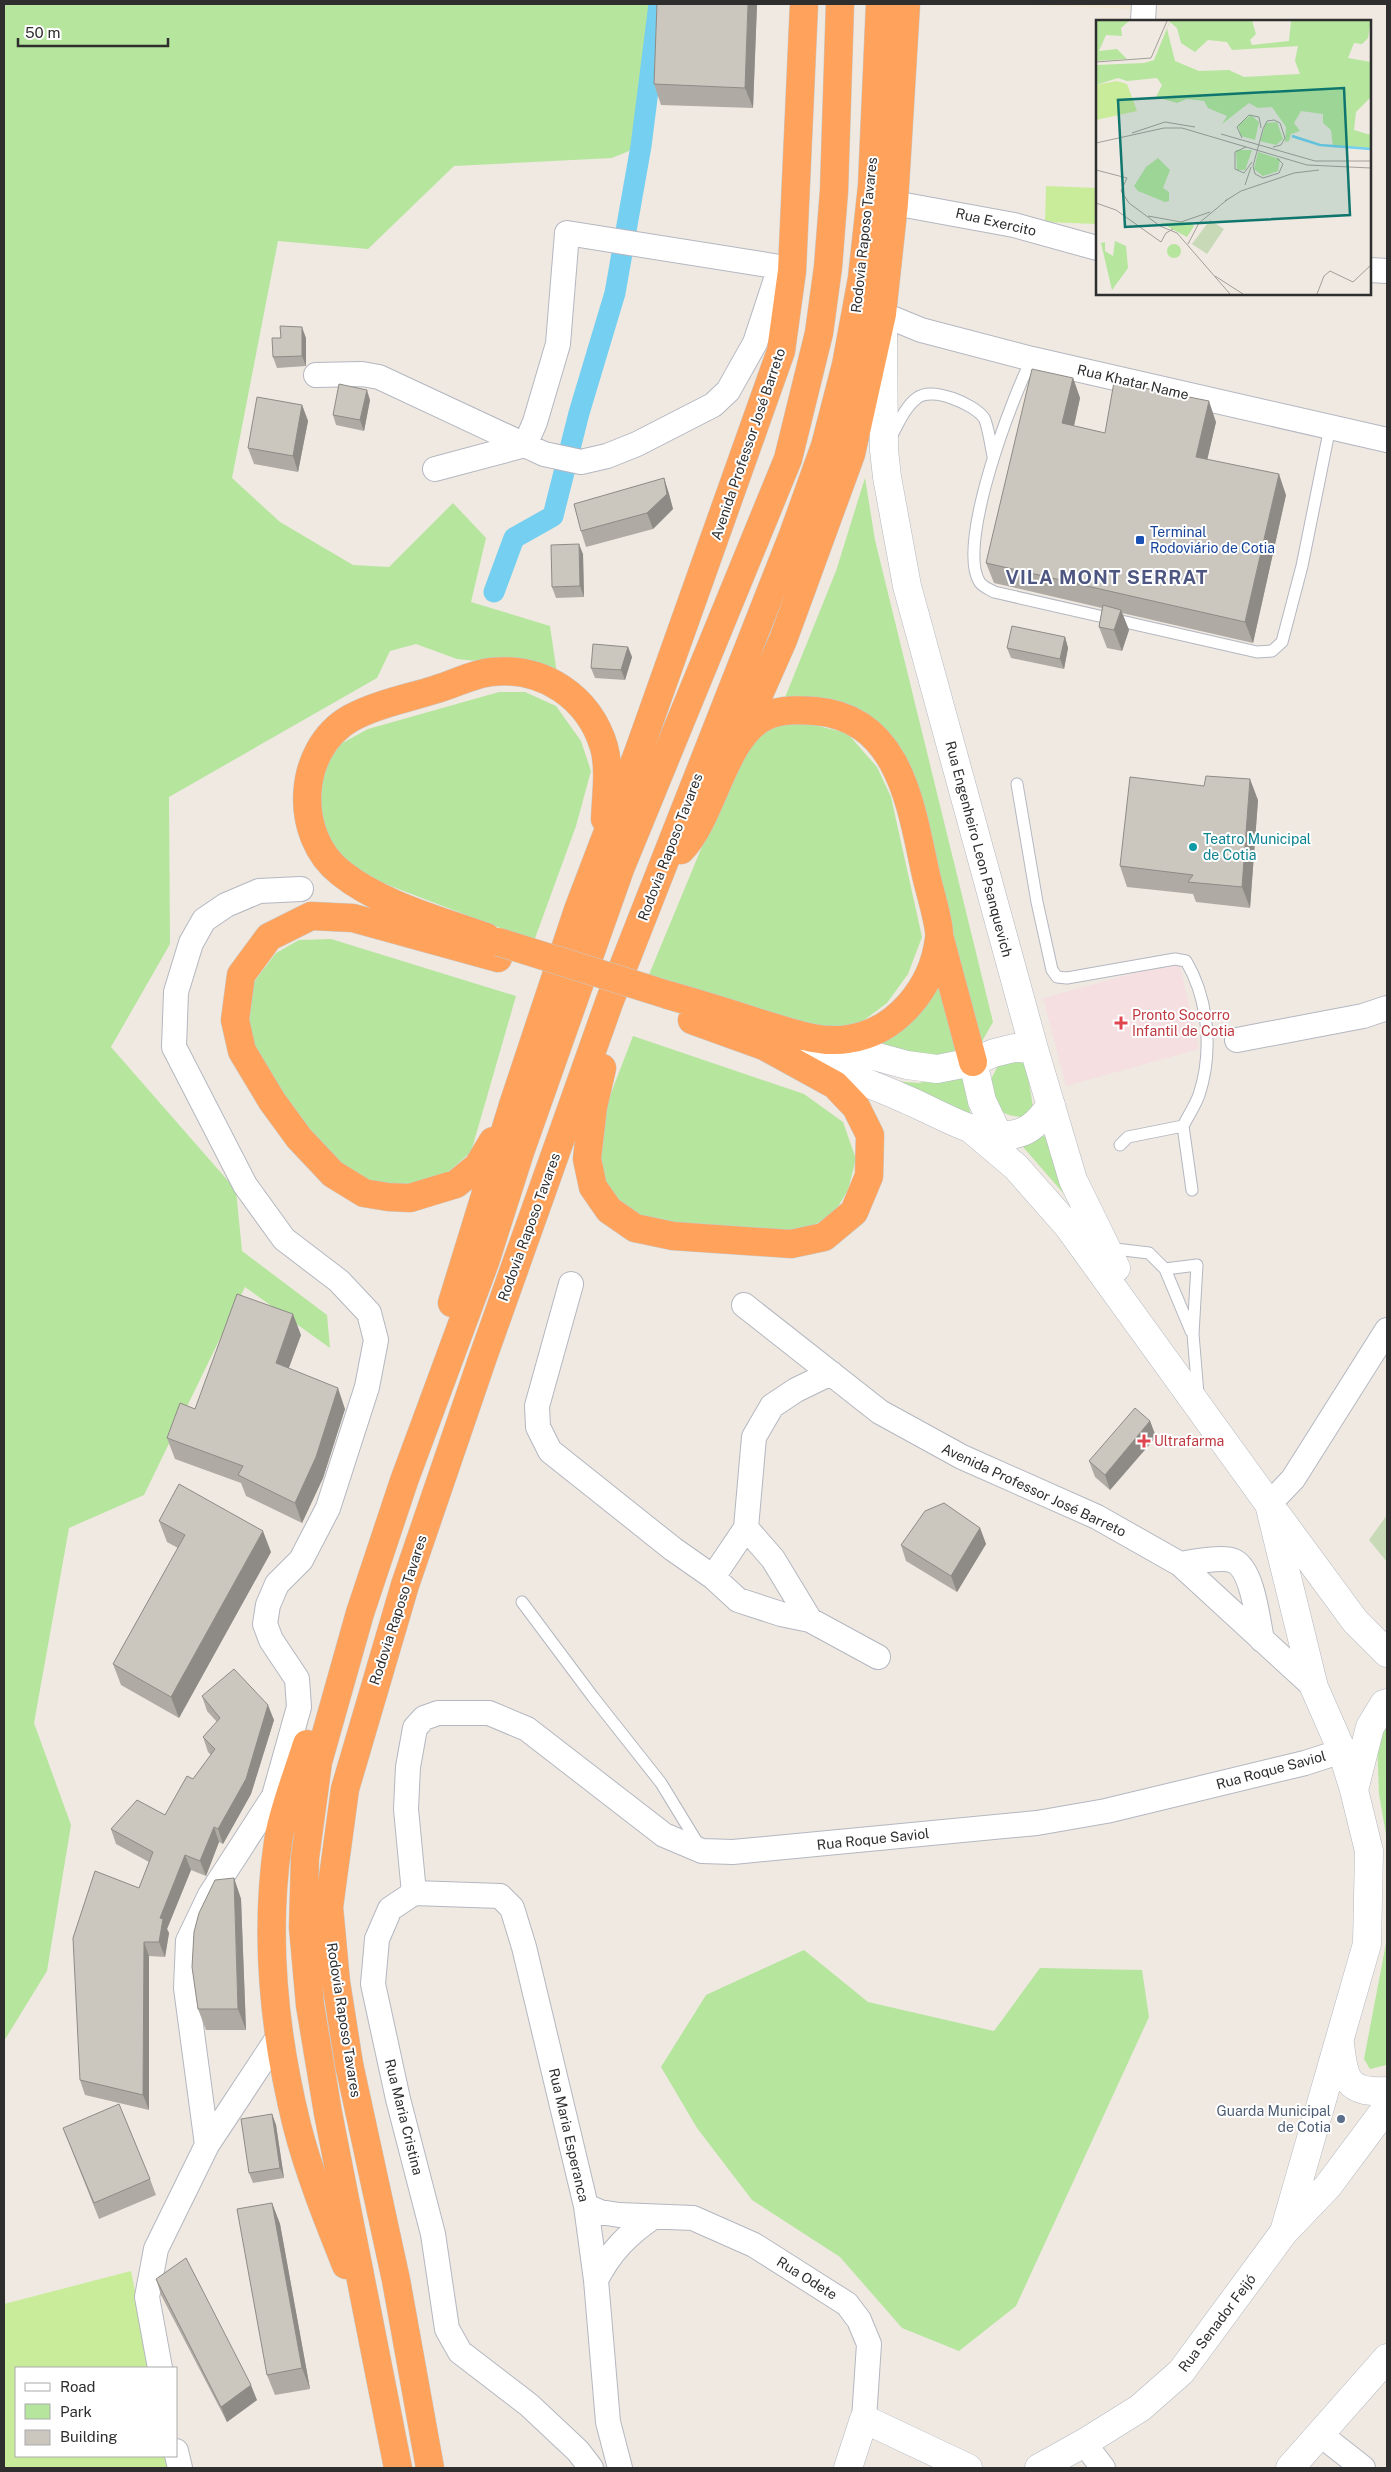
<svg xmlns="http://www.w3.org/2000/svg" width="1391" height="2472" font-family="'Public Sans',sans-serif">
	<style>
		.education { fill: #f0e6d1 }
		.medical { fill: #f5dfe0 }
		.green { fill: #b6e59e }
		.cemetery { fill: #c8d9b8 }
		.pitch { fill: #c9ec9a }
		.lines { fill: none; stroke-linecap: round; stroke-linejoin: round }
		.canal { stroke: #75cff0; stroke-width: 21 }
		.lane-casing { stroke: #b4b7c1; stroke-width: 13 }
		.street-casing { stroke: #b4b7c1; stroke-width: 26 }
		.secondary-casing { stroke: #b4b7c1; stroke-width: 29 }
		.highway-casing { stroke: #c9c9c9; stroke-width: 29 }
		.lane { stroke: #fff; stroke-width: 11 }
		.street { stroke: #fff; stroke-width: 24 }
		.secondary { stroke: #fff; stroke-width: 28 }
		.highway { stroke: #ffa35c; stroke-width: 28 }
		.highway-bridge-casing { stroke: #c9c9c9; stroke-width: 29; stroke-linecap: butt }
		.highway-bridge { stroke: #ffa35c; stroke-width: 28 }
		.wall { fill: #afaba4 }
		.shaded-wall { fill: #8e8b86 }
		.building { fill: #cbc7bf; stroke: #8e8b86 }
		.transit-dot { fill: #1a4fb4; stroke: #fff; stroke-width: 2 }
		.culture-dot { fill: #0f9aa8; stroke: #fff; stroke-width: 2 }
		.health-dot { fill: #e0444e; stroke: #fff; stroke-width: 2 }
		.service-dot { fill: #5c6f8a; stroke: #fff; stroke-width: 2 }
		.labels { text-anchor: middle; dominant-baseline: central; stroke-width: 4; stroke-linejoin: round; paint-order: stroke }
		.street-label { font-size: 14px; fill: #2e2e2e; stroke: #fff }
		.transit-label { font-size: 14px; fill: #164399; stroke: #fff; text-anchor: start }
		.culture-label { font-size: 14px; fill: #0d838f; stroke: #fff; text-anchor: start }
		.health-label { font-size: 14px; fill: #be3a42; stroke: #fff; text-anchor: start }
		.service-label { font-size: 14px; fill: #4e5e75; stroke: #fff; text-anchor: end }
		.district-label { font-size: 19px; font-weight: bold; letter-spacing: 1px; fill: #4d5680; stroke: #fff }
		.inset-river { fill: none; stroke: #75cff0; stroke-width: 2.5 }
		.inset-road { fill: none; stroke: #a29e99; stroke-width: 1 }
		.view { fill: #0f766e; fill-opacity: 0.15; stroke: #0f766e; stroke-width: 2.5 }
		.inset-edge { fill: none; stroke: #2e2e2e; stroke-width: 2.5 }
	</style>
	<rect width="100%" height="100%" fill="#efe9e1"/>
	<path class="education" d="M1006 4H1133V9Z"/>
	<path class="medical" d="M1179 961 1199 1049 1066 1086 1043 998Z"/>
	<path class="green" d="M4 4H659L641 146 612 158 454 166 368 249 278 241 232 478 280 522 353 565 389 567 453 503 486 538 471 602 550 626 557 674 509 664 457 659 416 644 390 651 377 678 169 797 170 944 111 1047 236 1190 242 1251 327 1315 330 1348 245 1287 144 1495 69 1528 34 1723 71 1825 47 1971 4 2041Z
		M865 478 875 540 993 1022 980 1045 914 773 887 736 784 700 836 571Z
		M499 692H525L556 706 581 741 591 771 576 826 534 941 341 867 323 847 313 791 335 747 368 729Z
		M776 724H810L847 733 877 767 891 797 922 937 908 974 887 1003 855 1027H807L648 977 747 738Z
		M331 939 516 996 471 1152 441 1178 416 1185 380 1189 345 1174 256 1059 244 1025 248 990 276 953 299 940Z
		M940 972 960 1052 945 1060 852 1044Z
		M633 1036 804 1094 843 1122 856 1159 848 1190 836 1210 815 1225 786 1235 641 1221 618 1206 603 1182 600 1147 608 1101Z
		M1025 1058 1033 1107 1024 1117C994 1115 998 1107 990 1081L1000 1062Z
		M961 1073 972 1120 883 1080 919 1083Z
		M1045 1136 1064 1194 1017 1140Z
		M1387 1722V1840L1379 1794 1377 1740Z
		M1387 1938V2061L1386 2065 1370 2069 1364 2059Z
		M804 1950 868 2002 994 2031 1040 1968 1142 1970 1149 2017 1016 2306 959 2351 902 2328 840 2257 752 2200 697 2128 661 2067 706 1995Z"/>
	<path class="cemetery" d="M1387 1515V1562L1369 1540Z"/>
	<path class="pitch" d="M1046 186 1097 188V224L1045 222Z
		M131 2271 150 2368H16V2456H168L170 2468H4V2304Z"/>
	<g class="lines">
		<path class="canal" d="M494 592 514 538 553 516 579 413 615 293 641 146 659 4"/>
		<g class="lane-casing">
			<path id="lane" d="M1032 359C1012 397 957 543 979 581 981 586 989 589 994 592L1257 652 1272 651 1282 642 1302 566 1330 427
				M891 437C898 424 905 407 917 398 932 386 974 404 984 418 988 425 991 447 993 456
				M1017 784 1037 902 1052 970 1057 977 1067 978 1175 959 1186 961C1209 1000 1213 1052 1199 1095 1195 1106 1188 1116 1183 1126
				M1120 1145 1128 1137 1183 1126 1192 1190
				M1107 1248 1149 1253 1165 1269 1191 1331
				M1165 1269 1197 1265 1193 1334 1198 1394
				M522 1602 593 1697 661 1783 700 1847"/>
		</g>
		<g class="street-casing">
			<path id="street" d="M1143 21 1144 4
				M894 203 1014 225 1097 248
				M1370 270 1387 271
				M882 314 921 330 1032 359 1387 440
				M316 375 362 374 379 377 544 454 581 462 607 456 637 444 713 405 728 391 755 343 780 267
				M435 469 525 445 535 422 558 344 567 233 780 267 792 271
				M1237 1040 1363 1016 1387 1008
				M571 1284 537 1406 538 1427 550 1451 673 1549 713 1577
				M744 1305 880 1412 962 1457 1097 1517 1180 1564 1314 1687
				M831 1373 796 1390 772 1406 754 1437 746 1528 713 1577 738 1600 781 1614 810 1620 878 1657
				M1269 1504 1293 1479 1387 1330
				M746 1528 773 1559 810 1620
				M1180 1564C1193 1562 1223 1556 1234 1561 1253 1570 1258 1621 1262 1640
				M414 1893 406 1809 408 1767 415 1728 424 1718 438 1713H489L527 1729 664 1835 702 1851 733 1852 1037 1823 1106 1811 1305 1763 1342 1751
				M414 1893 500 1896 512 1908 524 1947 586 2206 596 2280 608 2422 620 2468
				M414 1893 390 1909 377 1939 373 1984 398 2099 433 2234 447 2329 460 2352 529 2405 578 2451 591 2468
				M207 2145 279 2036
				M586 2206 600 2212 619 2215 693 2218 754 2245 847 2304 859 2320 869 2344 864 2419
				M596 2280C610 2252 628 2234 653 2217
				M160 2368 147 2297 156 2249 207 2145 186 1988 188 1941 210 1895 274 1796 299 1707 297 1679 271 1640 265 1624 268 1605 277 1584 301 1560 328 1508 367 1387 376 1340 369 1313 339 1281 284 1239 245 1185 174 1047 176 992 191 943 204 920 226 905 259 891 301 889
				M1321 2435 1363 2468
				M1084 2443 1103 2468
				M176 2451 180 2468"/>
		</g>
		<g class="secondary-casing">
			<path id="secondary" d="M883 330 884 450 887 477 907 586 1034 1049 1073 1180 1116 1268
				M819 1041 907 1065 937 1069 973 1062 994 1053 1014 1048 1034 1049
				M809 1062C841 1073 874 1085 905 1099 932 1110 969 1133 998 1135 1025 1137 1037 1125 1051 1105
				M973 1062 982 1101 1003 1145
				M970 1128 1016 1167 1068 1226 1269 1504 1314 1687 1342 1751 1354 1790 1369 1851 1367 1944 1284 2232
				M1277 1515 1355 1621 1387 1653
				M1354 1790 1370 1727 1384 1704 1387 1703
				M1340 2044C1344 2080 1347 2093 1387 2091
				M848 2468 864 2419 968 2468
				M1039 2468 1084 2443 1140 2408 1181 2372 1284 2232 1328 2186 1387 2107
				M1290 2468 1387 2358"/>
		</g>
		<g class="highway-casing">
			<path id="highway" d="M742 733 783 640 851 454 882 314 894 203 906 4
				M486 937C439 920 381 905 341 873 293 836 296 749 351 718 377 704 409 698 437 689 454 684 473 674 491 672 543 666 589 697 604 747 610 768 606 796 605 819
				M940 939 973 1062
				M668 995C699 1004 729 1013 759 1023 787 1031 819 1044 848 1039 897 1032 933 987 939 939 941 927 929 889 926 875 911 808 901 718 815 711 799 710 781 709 766 716 723 736 714 816 681 850
				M602 1068 593 1107 587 1159 593 1187 609 1210 635 1228 673 1236 791 1244 824 1237 854 1212 869 1176 870 1135 856 1107 835 1085 764 1046 692 1020
				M493 1141 478 1166 456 1184 410 1198 388 1197 364 1193 333 1174 299 1138 272 1101 242 1051 235 1020 241 975 269 937 311 916 353 918 498 958
				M452 1303 513 1105 578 910 638 753 781 351 792 271 804 4
				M307 1744C298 1773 282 1813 278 1842 264 1937 274 2033 297 2126 309 2173 328 2220 346 2265
				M398 2468 328 2113 310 2005 303 1927 305 1858 318 1762 360 1613 404 1481 485 1262 520 1152 620 869 788 459 819 333 828 267 834 191 840 4
				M430 2468 396 2280 349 2064 336 1982 329 1907 345 1789 405 1585 483 1357 610 1000 793 535 825 446 846 365 862 278 872 186 880 4"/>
		</g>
		<use href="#lane" class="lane"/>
		<use href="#street" class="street"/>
		<use href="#secondary" class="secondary"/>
		<use href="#highway" class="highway"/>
		<g class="highway-bridge-casing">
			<path id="highway-bridge" d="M499 942 668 995"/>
		</g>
		<use href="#highway-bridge" class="highway-bridge"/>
	</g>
	<path class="wall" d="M757 4 753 108 661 105 654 84Z
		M306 338V366L277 368 273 357Z
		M1073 378 1080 398 1074 426 1105 433 1216 422 1207 459 1286 495 1253 643 1122 613 1129 630 1122 651 1107 648 1099 627 1102 608 994 583 986 563Z
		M370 400 364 431 336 425 333 415Z
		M302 405 308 421 298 472 254 464 248 448Z
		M664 478 669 494 673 509 653 529 586 547 581 531Z
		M583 554 584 597 556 598 552 587Z
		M1065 637 1068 648 1064 669 1011 658 1007 648Z
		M628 647 632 657 625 680 595 678 591 668Z
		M1258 800 1250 908 1196 902 1193 894 1127 887 1120 866Z
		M301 1335 289 1368 345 1409 323 1478 302 1523 246 1496 241 1483 175 1459 167 1438 195 1409Z
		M1150 1421 1156 1437 1110 1490 1095 1477 1089 1461Z
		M159 1521 271 1552 179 1718 121 1685 113 1664 178 1548 167 1542Z
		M980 1528 986 1544 957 1592 906 1561 901 1545Z
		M202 1696 274 1720 251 1794 223 1844 219 1842 206 1876 191 1870 167 1929 169 1933 165 1957 149 1956V2110L85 2095 80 2080 139 1888 149 1862 116 1844 111 1829 165 1815 193 1779 211 1755 208 1752 203 1737 217 1722 207 1711Z
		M234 1878 241 1899 246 2030H206L198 2009Z
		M272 2114 276 2125 284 2178 253 2183 249 2173Z
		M63 2128 150 2179 156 2195 99 2219Z
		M272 2203 280 2224 310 2389 275 2395 267 2375Z
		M156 2279 257 2400 227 2422 161 2295Z"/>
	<path class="shaded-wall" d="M748 4H757L753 108 745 88Z
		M302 327 306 338V366L302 356Z
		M1073 378 1080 398 1070 444 1062 423Z
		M367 390 370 400 364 431 360 420Z
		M1209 401 1216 422 1203 478 1196 457Z
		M302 405 308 421 298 472 293 456Z
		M1279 474 1286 495 1253 643 1245 622Z
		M664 478 669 494 673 509 653 529 647 513Z
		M579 544 583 554 584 597 580 586Z
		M1121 610 1129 630 1122 651 1114 630Z
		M1065 637 1068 648 1064 669 1060 659Z
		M628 647 632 657 625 680 621 670Z
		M1250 779 1258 800 1250 908 1242 887Z
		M293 1314 301 1335 283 1383 276 1363Z
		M338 1388 345 1409 323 1478 302 1523 295 1503Z
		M1150 1421 1156 1437 1110 1490 1105 1475Z
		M980 1528 986 1544 957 1592 951 1576Z
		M263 1531 271 1552 179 1718 171 1697Z
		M268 1705 274 1720 251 1794 223 1844 218 1829Z
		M214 1827 219 1842 206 1876 200 1861Z
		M185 1855 191 1870 167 1929 169 1933 165 1957 159 1942 160 1918Z
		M234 1878 241 1899 246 2030 238 2009Z
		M144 1942 149 1956V2110L143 2095Z
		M272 2114 276 2125 284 2178 280 2168Z
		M272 2203 280 2224 310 2389 302 2368Z
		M251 2385 257 2400 227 2422 221 2407Z"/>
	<path class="building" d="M657 4H748L745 88 654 84Z
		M280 326 302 327V356L273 357 272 338H281Z
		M1032 369 1073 378 1062 423 1105 433 1114 382 1209 401 1196 457 1279 474 1245 622 986 563Z
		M339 384 367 390 360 420 333 415Z
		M257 397 302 405 293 456 248 448Z
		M664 478 667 494 647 513 581 531 574 504Z
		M579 544 580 586 552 587 551 545Z
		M1103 605 1121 610 1114 630 1099 627Z
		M1012 626 1065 637 1060 659 1007 648Z
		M593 644 628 647 621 670 591 668Z
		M1206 776 1250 779 1242 887 1188 882 1193 875 1120 866 1130 777 1204 786Z
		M237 1294 293 1314 276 1363 338 1388 316 1457 295 1503 238 1475 243 1466 167 1438 180 1403 195 1409Z
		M1135 1408 1150 1421 1105 1475 1089 1461Z
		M179 1484 263 1531 171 1697 113 1664 185 1535 159 1521Z
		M944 1503 980 1528 951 1576 901 1545 925 1511Z
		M234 1669 268 1705 246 1779 218 1829 214 1827 200 1861 185 1855 160 1918 163 1919 159 1942H144L143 2095 80 2080 73 1938 95 1871 139 1888 153 1852 111 1829 137 1800 165 1815 187 1776 193 1779 215 1749 203 1737 220 1718 202 1696Z
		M234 1878 238 2009H198L192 1967 194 1932 199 1913 215 1880Z
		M119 2104 150 2179 94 2203 63 2128Z
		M272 2114 280 2168 249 2173 241 2119Z
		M272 2203 302 2368 267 2375 237 2209Z
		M186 2258 251 2385 221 2407 156 2279Z"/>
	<rect class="transit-dot" x="1135" y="535" width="10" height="10" rx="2.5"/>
	<circle class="culture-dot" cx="1193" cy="847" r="5"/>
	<g class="health-dot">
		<path d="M1118.5 1015.5h5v5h5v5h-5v5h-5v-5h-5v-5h5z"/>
		<path d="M1141.5 1433.5h5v5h5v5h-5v5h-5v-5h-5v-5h5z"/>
	</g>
	<circle class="service-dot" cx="1341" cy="2119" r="5"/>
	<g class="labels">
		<g class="street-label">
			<text transform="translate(996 222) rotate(13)">Rua Exercito</text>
			<text transform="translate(864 235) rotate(-84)">Rodovia Raposo Tavares</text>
			<text transform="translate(1133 382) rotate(13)">Rua Khatar Name</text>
			<text transform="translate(748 444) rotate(-71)">Avenida Professor José Barreto</text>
			<text transform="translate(670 847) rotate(-69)">Rodovia Raposo Tavares</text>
			<text transform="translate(979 849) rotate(75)">Rua Engenheiro Leon Psanquevich</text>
			<text transform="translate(529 1227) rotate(-70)">Rodovia Raposo Tavares</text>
			<text transform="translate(1034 1490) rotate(25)">Avenida Professor José Barreto</text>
			<text transform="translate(398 1610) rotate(-72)">Rodovia Raposo Tavares</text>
			<text transform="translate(1271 1770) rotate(-15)">Rua Roque Saviol</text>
			<text transform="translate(873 1839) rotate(-6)">Rua Roque Saviol</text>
			<text transform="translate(344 2020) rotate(81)">Rodovia Raposo Tavares</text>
			<text transform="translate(404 2117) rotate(76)">Rua Maria Cristina</text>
			<text transform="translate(569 2135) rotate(77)">Rua Maria Esperanca</text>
			<text transform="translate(807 2278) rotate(32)">Rua Odete</text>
			<text transform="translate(1217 2323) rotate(-53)">Rua Senador Feijó</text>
		</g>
		<g class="transit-label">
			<text x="1150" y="532">Terminal<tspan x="1150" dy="16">Rodoviário de Cotia</tspan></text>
		</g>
		<g class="culture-label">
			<text x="1203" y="839">Teatro Municipal<tspan x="1203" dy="16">de Cotia</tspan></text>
		</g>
		<g class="health-label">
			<text x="1132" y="1015">Pronto Socorro<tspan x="1132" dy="16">Infantil de Cotia</tspan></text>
			<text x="1154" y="1441">Ultrafarma</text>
		</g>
		<g class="service-label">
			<text x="1331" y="2111">Guarda Municipal<tspan x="1331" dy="16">de Cotia</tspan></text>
		</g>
		<g class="district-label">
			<text x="1107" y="577">VILA MONT SERRAT</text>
		</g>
	</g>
	<g transform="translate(1096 20)">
		<rect width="275" height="275" fill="#efe9e1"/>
		<path d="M0 1H33L25 8 26 16 10 15 3 31 21 29 31 39 0 41ZM74 1H156L160 14 154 20 156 25 193 21 195 1H275L272 18 266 24 258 23 252 38 275 42V77L260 92 258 110 275 115V129L237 127 235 110 227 103V94L205 91 198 103 204 111 195 114 193 121 189 122 190 107 176 87 162 88 153 83 126 104 131 96 112 88 108 81 91 79 81 83 60 77 66 65 61 58 31 61 22 58 0 65V45L48 43 58 40ZM74 2 81 8 85 23 99 32 112 20 131 22 136 30 202 26 199 41 204 54 148 57 133 50 103 51 79 41 71 9ZM155 95 163 102 159 120 145 116 142 105ZM181 102 187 119 180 125 164 121 170 103ZM140 130H156L149 150H141ZM162 132 184 139 182 151 167 156 158 149ZM62 138 74 150 67 168 73 172V181L69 182 42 171 38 166 50 147ZM95 202 98 206 91 217 65 203ZM19 221 30 226 32 248 16 270 5 223 9 222V231L17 236ZM71 231a7 7 0 1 1 14 0a7 7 0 1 1-14 0Z" fill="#b6e59e" fill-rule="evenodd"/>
		<path d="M114 200 128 209 111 234 96 224Z" fill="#c8d9b8"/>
		<path d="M21 61 31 64 41 91 0 100V65Z" fill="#c9ec9a"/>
		<path class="inset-river" d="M196 116 224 125 275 129"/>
		<path class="inset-road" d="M0 42 55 38 71 1M36 113 69 102 99 107M125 114 219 141H275M146 118 141 107 153 95 163 97 165 108M0 123 68 108H86L211 145 275 148M150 127 139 132V149L148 153 156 142M177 127 185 125 189 118 184 103 178 100 171 101 167 109 157 146 159 154 167 158 183 153 187 144 181 138M0 150 31 158 25 171 33 183 64 206 81 213 134 274M149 165 155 147M129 181 145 171 198 153 223 150M0 183 20 190 65 222 70 213 77 209M52 196 85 202 114 192M92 224 103 203 132 179M119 256 147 274M221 274 228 256 234 251 257 262 275 245"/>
		<path class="view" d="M248 68 254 195 29 207 22 80Z"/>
		<rect width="275" height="275" class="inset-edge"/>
	</g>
	<rect width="1391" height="2472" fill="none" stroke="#2e2e2e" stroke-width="10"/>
	<rect x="15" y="2367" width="162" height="90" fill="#ffffff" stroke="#ababab"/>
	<rect x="25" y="2383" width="25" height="8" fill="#ffffff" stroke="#ababab"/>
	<text x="60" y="2392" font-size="15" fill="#2e2e2e">Road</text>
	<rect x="25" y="2404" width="25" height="15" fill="#b6e59e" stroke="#ababab"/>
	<text x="60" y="2417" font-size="15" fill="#2e2e2e">Park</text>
	<rect x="25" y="2430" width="25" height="15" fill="#cbc7bf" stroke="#ababab"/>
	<text x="60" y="2442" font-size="15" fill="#2e2e2e">Building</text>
	<path d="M18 38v8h150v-8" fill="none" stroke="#2e2e2e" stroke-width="2.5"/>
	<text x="25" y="38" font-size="15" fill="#2e2e2e" stroke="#ffffff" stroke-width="4" paint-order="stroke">50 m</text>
</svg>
